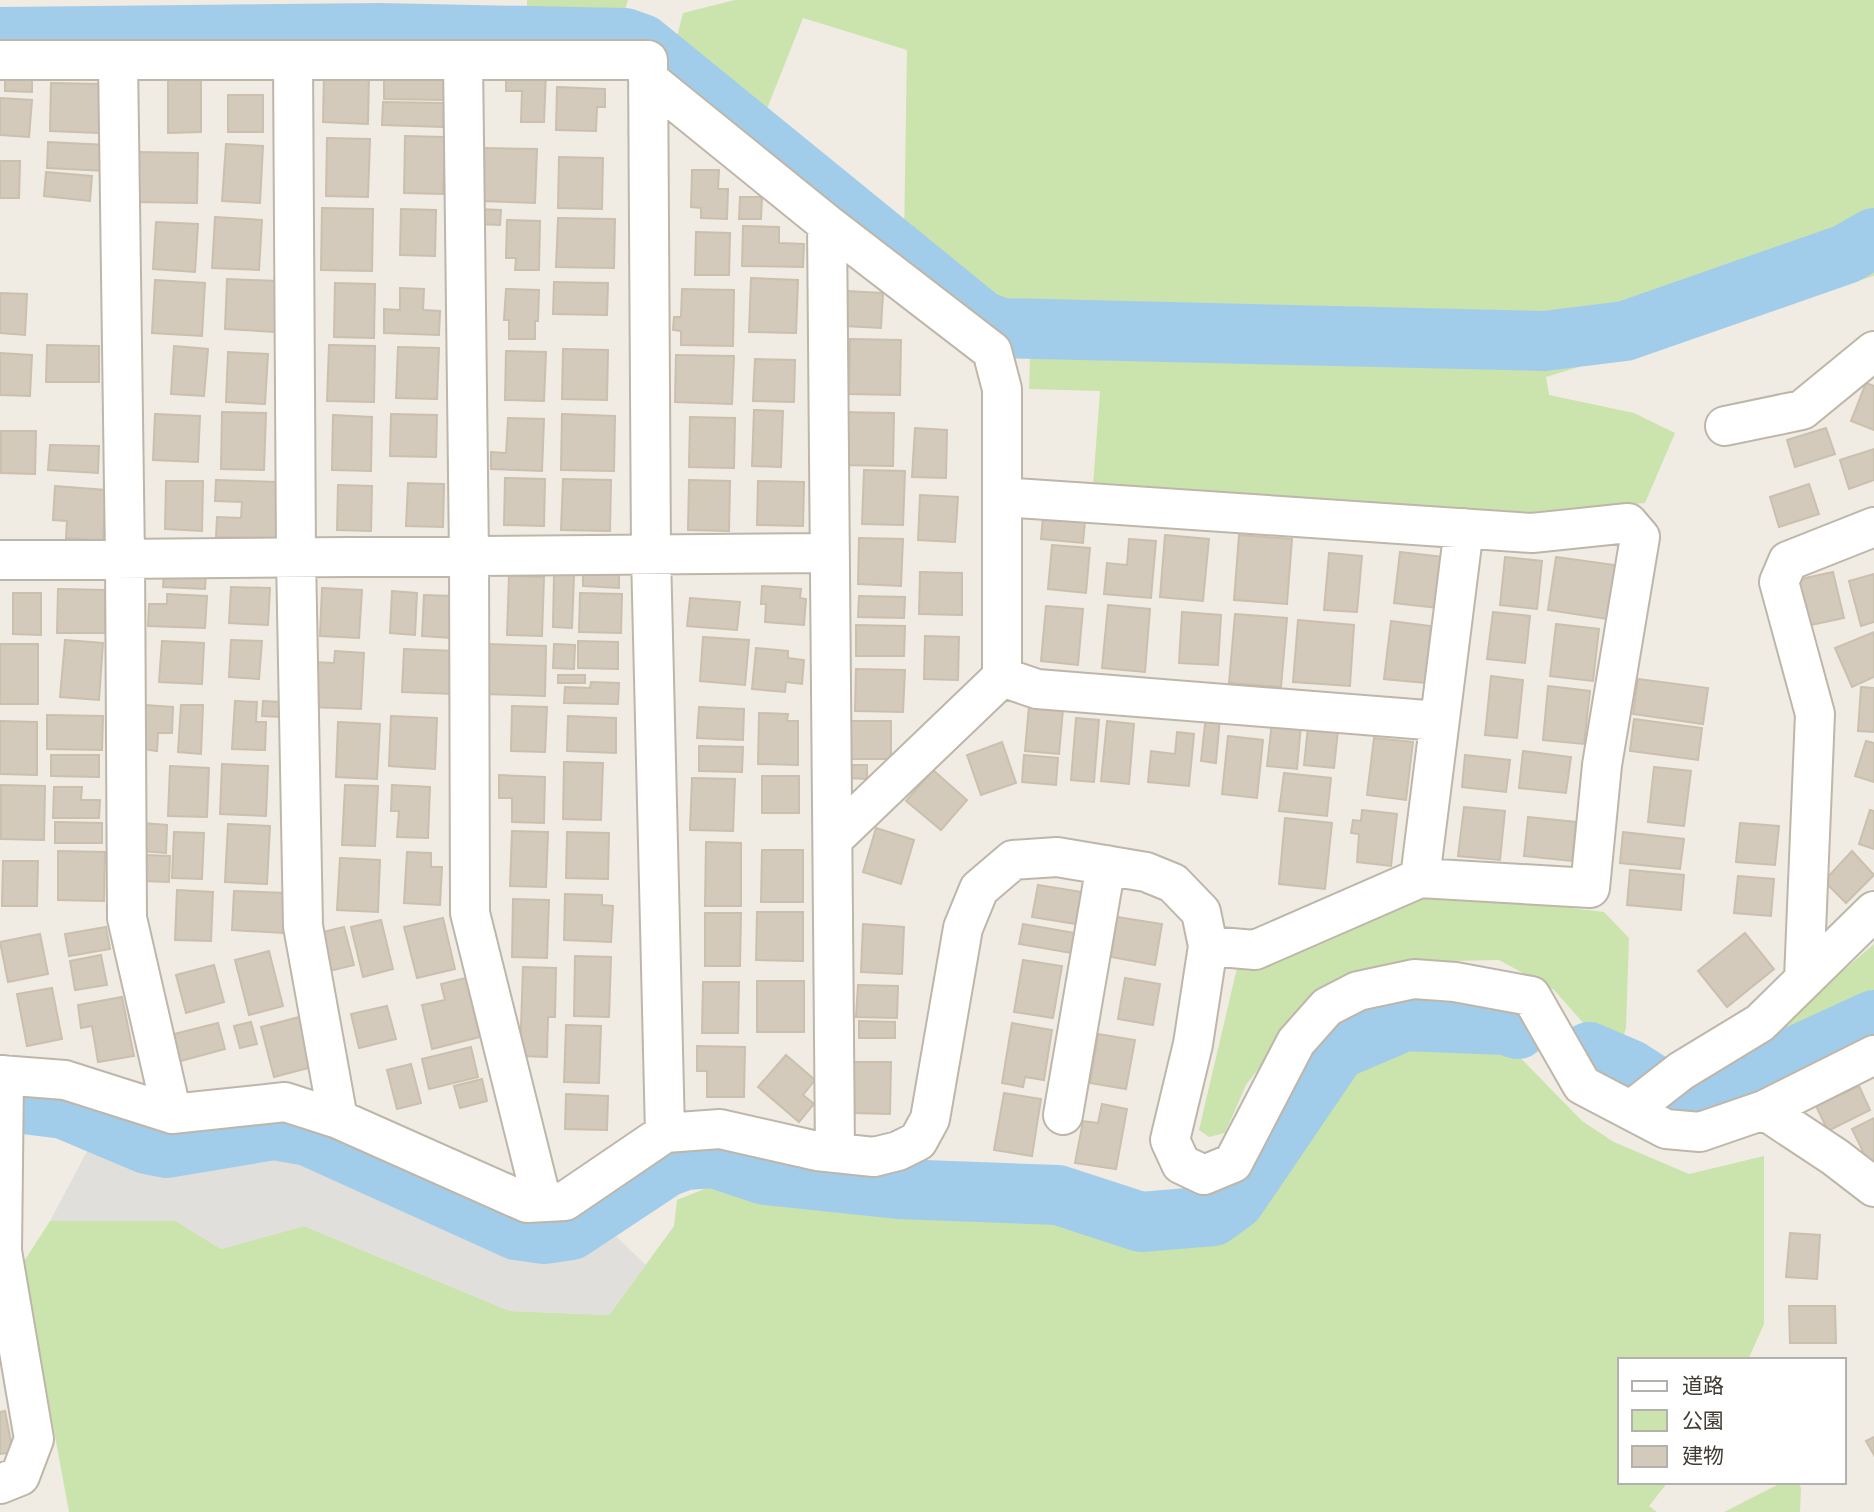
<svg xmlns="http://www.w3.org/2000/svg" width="1874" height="1512" font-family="'Nunito Sans','Noto Sans JP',sans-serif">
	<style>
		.green { fill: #cbe3ad }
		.parking { fill: #e1dfdb }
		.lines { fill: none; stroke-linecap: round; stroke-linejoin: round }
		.river { stroke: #a2cdea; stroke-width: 60 }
		.building { fill: #d4cabc; stroke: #cbbfad; stroke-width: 2 }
		.street-casing { stroke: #beb6a9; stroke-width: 42 }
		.street { stroke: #fff; stroke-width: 38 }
	</style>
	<rect width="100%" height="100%" fill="#f0ece3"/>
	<path class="green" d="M527 0H628L620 26 527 19Z
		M735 0H1874V276L1546 377 1549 395 1634 413 1675 433 1645 503 1531 512 1093 486 1100 391 1029 389 1031 324 904 239 907 50 803 18 761 124 678 72 671 60 683 13Z
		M1428 891 1604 912 1629 938 1626 1028 1616 1060 1554 990 1499 960 1396 962 1319 989 1246 1085 1225 1133 1209 1137 1199 1130 1237 968 1263 967Z
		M1874 944V1023L1760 1079 1703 1091Z
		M1397 1010 1435 1014 1507 1044 1582 1121 1614 1142 1689 1174 1764 1156V1324L1748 1360H1620V1482H1668L1649 1506 1657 1512H69L23 1263 50 1221H176L221 1249 304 1226 510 1311 609 1315 674 1226 677 1200 712 1186 779 1179 934 1198 1070 1199 1165 1224 1240 1211 1361 1026Z
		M1783 1482H1798L1801 1488 1800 1512H1724Z"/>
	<path class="parking" d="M92 1142 158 1164 284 1145 527 1246 563 1248 603 1224 646 1265 609 1315 510 1311 304 1226 221 1249 176 1221H50Z"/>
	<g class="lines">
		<path class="river" d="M0 37 380 33 625 38 642 44 981 320 1000 328 1544 341 1625 331 1846 254 1874 238
			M1589 1052 1629 1069 1663 1091 1686 1096 1706 1097 1874 1020
			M0 1101 64 1109 147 1144 167 1148 274 1130 308 1136 516 1230 544 1234 571 1230 666 1167 686 1160 714 1158 765 1175 898 1189 1058 1195 1141 1222 1213 1216 1235 1200 1337 1050 1405 1021 1505 1025 1518 1029"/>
	</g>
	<path class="building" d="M384 70 447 72 446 100 384 99Z
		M506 72H546L544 122H521L522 91H506Z
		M324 73 369 74 368 124 323 122Z
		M5 74 32 75V92L5 91Z
		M168 78H201V132L168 133Z
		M51 83 100 84 99 133 50 131Z
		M557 87 605 89V107H597L596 131 556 130Z
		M228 95H263V132H228Z
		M0 98 32 100 29 137 0 135Z
		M383 102 444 103 443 127 382 125Z
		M405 136 445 137 443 194 404 193Z
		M327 138 370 139 368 197 326 196Z
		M48 142 107 145 106 171 47 168Z
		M226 144 263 146 260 203 222 201Z
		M481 148 537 149 535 203 480 201Z
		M136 152 198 153 197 203 135 202Z
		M559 157 603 158 602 209 558 208Z
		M0 161H20L19 198H0Z
		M692 170H719L718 189H728L727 219 701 218V208L691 207Z
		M46 172 92 176 90 201 44 196Z
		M740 197H762L761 219H739Z
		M322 208 373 209 372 271 321 270Z
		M401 209 436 210 435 256 400 255Z
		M478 209 501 210 500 225 478 224Z
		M215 217 262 220 259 270 212 268Z
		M558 218 615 219 614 268 556 267Z
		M507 220 540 221 539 270H515L516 258H506Z
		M156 222 198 224 195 272 153 269Z
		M743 226 779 227V243L804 244 803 267 742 266Z
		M696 232 730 233 729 275H695Z
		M751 278 798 280 796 333 749 332Z
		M227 279 277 281 275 332 225 329Z
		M155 280 205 283 202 336 152 333Z
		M554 282 608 283 607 315 553 314Z
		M335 283 375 284 374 338 334 337Z
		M400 288 424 289 423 310 440 311 439 335 384 333V309L400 310Z
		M506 289 539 290 538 321H535V339H509V320H504Z
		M682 289 734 290 733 346 681 345V331L673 330 674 317H681Z
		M846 291 883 293 881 328 844 326Z
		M0 293 27 294 25 335 0 333Z
		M850 339 901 340 900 395 849 394Z
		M47 345 99 346V382H46Z
		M329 345 375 346 374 402 327 401Z
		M174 346 208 349 204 396 171 394Z
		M398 347 439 348 437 399 396 398Z
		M563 349 608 350 607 400 562 399Z
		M506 351 546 352 544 401 505 400Z
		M228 352 268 354 265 404 226 402Z
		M0 353 32 355 30 396 0 395Z
		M676 355 734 356 732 404 675 402Z
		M755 359 795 360 794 402 753 401Z
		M1866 383 1874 386V430L1851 421Z
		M754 410 783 411 781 467 752 466Z
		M222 412 266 413 264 470 221 469Z
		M840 412 894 413 893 466 839 465Z
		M155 414 200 416 198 462 153 460Z
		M391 414 437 415 436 457 390 456Z
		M562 414 615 416 614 471 561 470Z
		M333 415 372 417 371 471 332 470Z
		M690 417 735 418 734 468 689 467Z
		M508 418 544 419 542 471 491 469V452L506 453Z
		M915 428 947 430 946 478 912 477Z
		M1826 428 1835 454 1795 467 1787 440Z
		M1 431H36L35 474 1 473Z
		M50 445 99 446 98 473 48 470Z
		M1874 449V480L1849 489 1840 460Z
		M864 470 905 471 903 525 862 524Z
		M505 478 545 479 544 526 504 525Z
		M563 479 611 480 610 531 561 530Z
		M216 480 278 482 276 538 216 537 217 517 241 518 242 502 215 501Z
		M689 480 730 481 729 531 688 530Z
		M166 481H203L202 531 165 529Z
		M758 481 804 482 803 526 757 525Z
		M408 483 444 484 443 527 406 526Z
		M1809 484 1819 514 1779 527 1770 497Z
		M338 485 372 486 371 531 337 530Z
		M55 486 106 490 103 541 66 538 67 521 53 520Z
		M920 495 958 497 955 542 918 540Z
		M1043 517 1085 521 1083 543 1041 539Z
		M1165 535 1209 539 1203 601 1160 597Z
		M1239 535 1292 539 1287 604 1234 600Z
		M859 538 903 539 901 586 858 584Z
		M1129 539 1156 541 1151 598 1104 594 1107 563 1127 565Z
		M1052 545 1090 548 1086 593 1048 589Z
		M1400 552 1443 557 1438 608 1394 603Z
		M1329 553 1362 556 1357 612 1324 610Z
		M1505 557 1542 561 1537 609 1500 605Z
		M1556 557 1615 565 1608 619 1548 610Z
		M164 571 206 573 205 589 163 587Z
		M583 572 619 573V588L583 586Z
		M920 572 962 573V615L919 614Z
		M1833 572 1844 618 1806 626 1796 580Z
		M554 574 574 575 572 628 553 627Z
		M1874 574V622L1861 626 1849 581Z
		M509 576 544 577 542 636 507 635Z
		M762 586 801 589 800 598 806 599 804 625 765 622 766 604H761Z
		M231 587 270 588 268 625 229 623Z
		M322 588 362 590 359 638 320 636Z
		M58 589 105 590V633H57Z
		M392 591 417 593 415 635 390 633Z
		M13 593H41V635L13 634Z
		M580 593 622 594 621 633 579 632Z
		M167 594 207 596 205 628 148 626 149 604H167Z
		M424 595 455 596 452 638 422 636Z
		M859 596 905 597 904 618 858 617Z
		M690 598 740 602 737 630 687 626Z
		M1108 605 1150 609 1145 672 1102 668Z
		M1046 606 1083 609 1078 665 1041 661Z
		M1182 612 1221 615 1218 665 1179 663Z
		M1493 612 1530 616 1525 663 1487 659Z
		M1235 614 1287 618 1281 687 1229 683Z
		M1298 620 1354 625 1350 686 1293 682Z
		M1391 621 1431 626 1425 683 1384 679Z
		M1556 624 1599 629 1593 681 1550 676Z
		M856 625 905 626 904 656H856Z
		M1874 632V677L1852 687 1835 648Z
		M925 636 959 637 958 680 924 679Z
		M703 637 749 640 745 685 700 681Z
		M65 640 103 643 99 700 60 697Z
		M231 640 262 641 259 679 229 677Z
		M162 641 204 643 202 684 159 682Z
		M578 641 618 642V669L578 668Z
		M0 644H38V704H0Z
		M484 644 546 646 545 696 483 694Z
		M554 644 575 645 574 669 553 668Z
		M756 648 788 651V658L804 660 802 684 786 682 785 692 752 689Z
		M404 649 456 651 454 694 402 692Z
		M335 651 364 653 361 709 311 707 313 662 334 663Z
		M856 669 905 670 903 712 855 711Z
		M558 675H585V683H558Z
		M1491 676 1523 680 1517 738 1485 735Z
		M1638 679 1708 688 1703 724 1633 714Z
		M591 682 619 683 618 704 564 703 565 687 590 688Z
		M1548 686 1590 691 1584 744 1543 740Z
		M1861 687 1874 688V732L1858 731Z
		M235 701 257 702 256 722H266L265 750 232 749Z
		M263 701 282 702V717L262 716Z
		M145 705 173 707 172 733H158L157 751 143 749Z
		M181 705H203L201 754 178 752Z
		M512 706 547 707 545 752 511 751Z
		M1029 706 1063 709 1059 754 1025 751Z
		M699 707 744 709 743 740 697 738Z
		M759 713 788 714 787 721H798V765L758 764Z
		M47 715 103 716 102 750 47 749Z
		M1206 715 1220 717 1216 763 1201 761Z
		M391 716 437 718 435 769 389 766Z
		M568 716 616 718V753L567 751Z
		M1076 718 1099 720 1094 782 1071 780Z
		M1634 719 1702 728 1698 760 1630 751Z
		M0 721 37 722V775L0 774Z
		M850 721H891V759H850Z
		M1107 721 1134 724 1129 784 1101 781Z
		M338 722 380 724 377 779 336 777Z
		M1272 722 1301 725 1297 769 1267 766Z
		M1308 727 1338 730 1334 768 1304 765Z
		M1177 732 1194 734 1189 786 1148 782 1151 751 1175 754Z
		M1228 736 1263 740 1257 798 1222 794Z
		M1374 738 1413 742 1406 800 1367 795Z
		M1866 741 1874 743V782L1855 776Z
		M1002 742 1016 783 981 795 967 755Z
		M699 746 743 747 742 772 699 771Z
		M1523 751 1571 757 1566 793 1519 788Z
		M51 755H99V777L51 776Z
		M1024 755 1058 758 1056 785 1022 782Z
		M1465 755 1510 760 1506 792 1462 787Z
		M564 762 603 763 601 820 563 819Z
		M222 764 268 766 266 816 220 814Z
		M847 765H867V779L847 778Z
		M170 766 209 768 207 817 168 816Z
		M1654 767 1691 771 1684 826 1648 822Z
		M933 770 967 800 941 830 906 801Z
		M1284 773 1331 778 1327 816 1279 811Z
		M499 775 545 777 544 823 512 822V798H499Z
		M762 776H799V813H762Z
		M692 778 735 779 733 831 690 830Z
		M1 785 45 786 44 840 1 839Z
		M345 785 378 786 375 846 342 845Z
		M392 785 430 787 428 838 397 837 399 811H391Z
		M54 787H82L81 800H100L99 818H53Z
		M1464 807 1505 811 1500 860 1458 856Z
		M1362 810 1397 814 1391 866 1357 862 1359 834 1351 833 1353 820 1361 821Z
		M1870 810 1874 811V849L1859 844Z
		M1528 817 1576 822 1572 861 1524 856Z
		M1285 818 1332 823 1325 889 1279 884Z
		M55 822 102 823V843H55Z
		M142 823 167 825 166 853 141 851Z
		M1740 823 1779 826 1775 865 1736 862Z
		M228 824 270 826 267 884 225 882Z
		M876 828 914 840 901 884 863 872Z
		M512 831 548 832 546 887 510 886Z
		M174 832 204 833 202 879 172 878Z
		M567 832 609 833 608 879 566 878Z
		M1623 832 1684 839 1680 869 1620 863Z
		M706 842 741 843V906H705Z
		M762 850H803V902H761Z
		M58 851 105 852 104 901 58 900Z
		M1852 851 1874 875 1846 903 1824 881Z
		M407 852 431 853V867H442L440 905 404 903Z
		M144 855 170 856 169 882 143 881Z
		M340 858 380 860 378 912 337 910Z
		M3 861H38L37 906H2Z
		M1630 870 1684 875 1681 910 1627 905Z
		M1738 876 1774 879 1771 916 1734 913Z
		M1038 885 1082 892 1076 924 1032 917Z
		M177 890 213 892 211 941 175 940Z
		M234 891 286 893 284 933 232 930Z
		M565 894 602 895V905L613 906 611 942 564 940Z
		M513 899 549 900 547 958 512 957Z
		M757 912H803V961L756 960Z
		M705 913H741L740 966H705Z
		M1117 917 1162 924 1155 965 1111 957Z
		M443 918 455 969 417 978 404 927Z
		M381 920 393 969 363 977 351 927Z
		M863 924 904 927 902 974 861 972Z
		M1023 924 1075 933 1072 953 1019 944Z
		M106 927 110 949 69 956 65 934Z
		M344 927 354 965 329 971 319 933Z
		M1745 933 1774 969 1727 1007 1698 971Z
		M40 934 48 974 8 982 0 942Z
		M269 951 283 1006 249 1015 235 960Z
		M101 955 107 985 75 990 70 961Z
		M575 956 611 957 609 1017 574 1016Z
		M1023 960 1062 966 1053 1018 1014 1012Z
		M214 965 224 1002 186 1013 176 975Z
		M523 967 556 968 555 1017H548L547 1057 520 1056Z
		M466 978 480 1037 432 1049 422 1005 445 1000 441 984Z
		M1125 978 1160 984 1153 1025 1118 1019Z
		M757 981H804V1032H757Z
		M703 982H739L738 1033H702Z
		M858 985 898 986 897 1018 856 1017Z
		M52 988 62 1039 27 1046 17 994Z
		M122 997 134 1056 98 1062 92 1026 81 1028 78 1005Z
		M387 1006 396 1039 359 1048 351 1014Z
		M299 1017 312 1067 274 1077 261 1027Z
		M859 1021 895 1022V1038H859Z
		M251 1022 257 1044 240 1048 234 1026Z
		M218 1023 225 1049 177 1062 170 1035Z
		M1012 1023 1052 1030 1044 1080 1025 1077 1023 1087 1002 1083Z
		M566 1025 601 1026 599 1083 564 1082Z
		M1098 1034 1135 1040 1126 1089 1090 1083Z
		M697 1046 745 1047 744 1097H707V1071H697Z
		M471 1047 478 1077 429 1089 422 1059Z
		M786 1055 815 1080 803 1095 814 1104 799 1122 758 1087Z
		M854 1062H891L890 1114 853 1113Z
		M411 1064 421 1103 397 1109 387 1070Z
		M482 1079 487 1101 460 1108 454 1086Z
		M1859 1086 1870 1110 1828 1131 1816 1106Z
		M1004 1093 1041 1099 1032 1156 994 1150Z
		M566 1094 608 1096 607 1130 565 1129Z
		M1102 1104 1127 1109 1116 1169 1075 1163 1083 1121 1098 1123Z
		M1874 1118V1166L1871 1168 1852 1129Z
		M1790 1233 1820 1235 1817 1279 1786 1277Z
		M1789 1306H1835L1836 1343H1790Z
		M5 1411 13 1452 0 1454V1412Z
		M1874 1437V1455L1866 1441Z"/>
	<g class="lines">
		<g class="street-casing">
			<path id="street" d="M0 60H648L651 554 665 1133
				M118 60 125 559 127 918 172 1114
				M293 60 296 557 303 926 338 1119
				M463 60 469 556 470 913 542 1202
				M648 79 827 224 992 351 1002 389V677L833 839
				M827 224 835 1153
				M1725 426 1802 410 1874 351
				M1002 497 1532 533 1628 523 1640 537 1602 765 1590 888 1420 878 1255 950 1208 946
				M0 560 830 553
				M1002 677 1037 689 1439 721
				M1420 878 1464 528
				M1804 979 1815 714 1779 582 1788 561 1874 527
				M0 1075 65 1080 172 1114 285 1102 338 1119 527 1203 565 1201 665 1133 720 1129 817 1151 874 1157 898 1151 918 1141 930 1119 963 928 979 889 1013 860 1057 857 1146 872 1173 883 1201 912 1208 946 1193 1044 1170 1140 1181 1164 1204 1175 1233 1163 1296 1042 1327 1007 1358 991 1414 979 1455 982 1531 996 1582 1085 1666 1129 1700 1132 1764 1110 1874 1055
				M1631 1110 1681 1071 1760 1023 1874 911
				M1764 1110 1835 1157 1874 1187
				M1063 1115 1106 865
				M0 1484 20 1476 34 1439 2 1251 4 1075"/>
		</g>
		<use href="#street" class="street"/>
	</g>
	<rect x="1618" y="1358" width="228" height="126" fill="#ffffff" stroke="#b3b1ae" stroke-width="2"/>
	<rect x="1632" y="1381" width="35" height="10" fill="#ffffff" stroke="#b3b1ae" stroke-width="2"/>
	<text x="1682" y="1393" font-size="21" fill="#413c34">道路</text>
	<rect x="1632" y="1410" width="35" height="21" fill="#cbe3ad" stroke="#b3b1ae" stroke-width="2"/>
	<text x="1682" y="1428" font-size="21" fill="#413c34">公園</text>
	<rect x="1632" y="1446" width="35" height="21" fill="#d4cabc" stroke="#b3b1ae" stroke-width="2"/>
	<text x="1682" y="1463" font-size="21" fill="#413c34">建物</text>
</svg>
